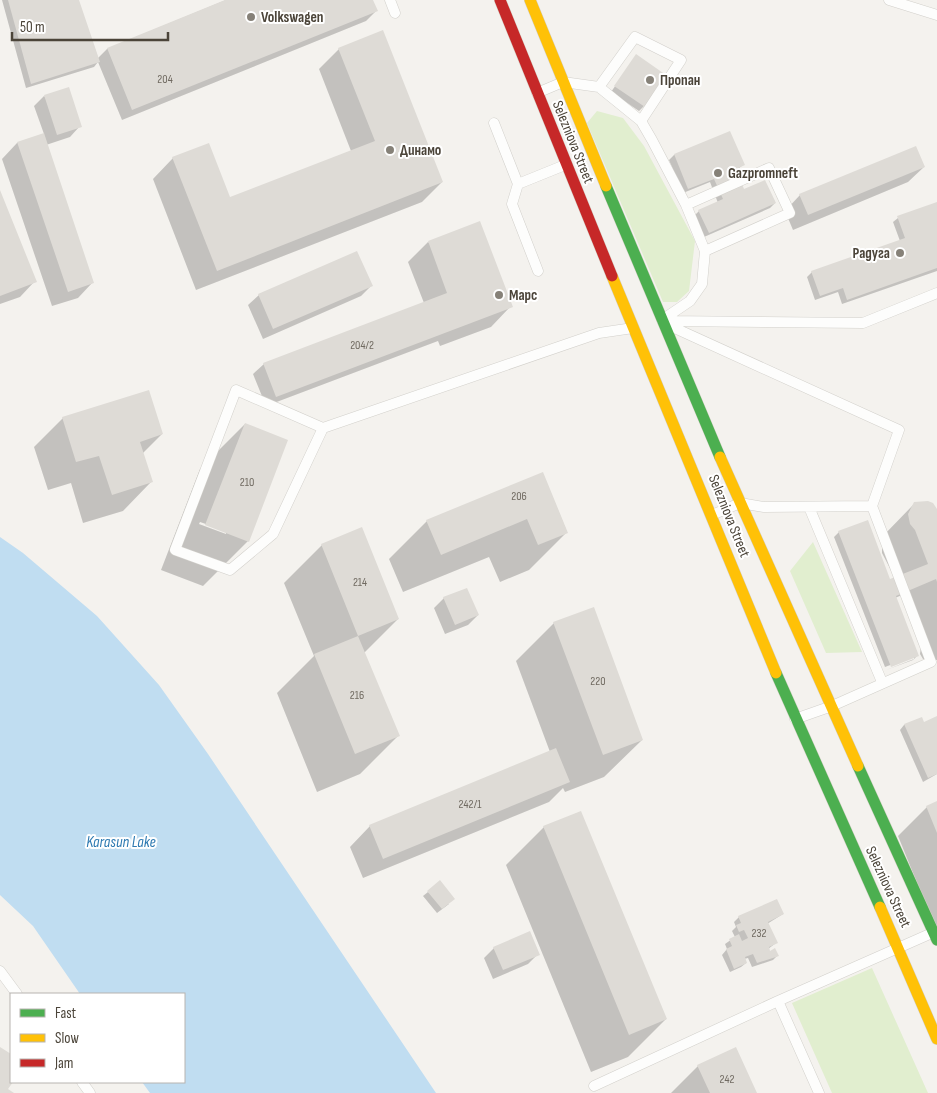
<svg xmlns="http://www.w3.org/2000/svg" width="937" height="1093" font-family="'Sofia Sans Condensed',sans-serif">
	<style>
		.green { fill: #e1eecf }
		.water { fill: #c0ddf1 }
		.shadow { fill: #0003; fill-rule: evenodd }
		.building { fill: #dedbd6 }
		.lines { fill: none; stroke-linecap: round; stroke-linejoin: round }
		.lane-casing { stroke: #d2d0cb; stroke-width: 11 }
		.fast-casing { stroke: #d3cfc5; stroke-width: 12 }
		.slow-casing { stroke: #d3cfc5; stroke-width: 12 }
		.jam-casing { stroke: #d3cfc5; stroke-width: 12 }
		.lane { stroke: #fdfdfc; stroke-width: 10 }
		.fast { stroke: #4caf50; stroke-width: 11 }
		.slow { stroke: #ffc107; stroke-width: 11 }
		.jam { stroke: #c62828; stroke-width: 11 }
		.poi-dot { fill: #868178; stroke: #fff; stroke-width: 2 }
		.labels { text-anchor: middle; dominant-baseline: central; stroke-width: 4; stroke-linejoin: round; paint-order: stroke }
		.number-label { font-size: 12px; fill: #706a61 }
		.poi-label { font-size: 15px; font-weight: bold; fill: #4b4439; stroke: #fff; text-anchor: start }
		.street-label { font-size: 15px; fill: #4b4439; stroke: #fff }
		.water-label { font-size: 16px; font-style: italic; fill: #2e7ab2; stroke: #fff }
	</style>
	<rect width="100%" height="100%" fill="#f4f2ee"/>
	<path class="green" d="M597 111 623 118 644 146 695 241 689 291 677 302H663L587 123Z
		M813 542 862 652 826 653 790 571Z
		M872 968 928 1093H832L792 1003Z"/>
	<path class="water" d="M0 537 23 553 97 616 159 685 208 754 436 1093H150L142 1082H184V994H80L33 926 0 895Z"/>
	<path class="shadow" d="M2 0H78L98 58 107 49 226 0H372L376 11 366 21 122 120 98 62 94 67 26 88Z
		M339 49 442 182 422 202 196 290 153 179 173 158 229 199 351 151 319 69Z
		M636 56 644 106 639 111 611 92Z
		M44 96 80 126 70 137 46 145 93 282 78 298 52 306 2 159 17 143 44 134 34 106Z
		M730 133 743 165 735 171 743 191 775 203 770 208 704 237 694 216 699 211 718 203 710 182 683 193 669 160 674 155Z
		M924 167 908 182 793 230 785 211 800 195Z
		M0 193 35 281 20 297 0 304Z
		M937 204V271L842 304 838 292 815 300 807 277 812 272 900 241 893 222 898 218Z
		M428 242 511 306 491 327 440 346 438 341 266 406 253 374 264 364 424 303 408 262Z
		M371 286 361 296 263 339 248 305 259 295Z
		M63 418 162 434 142 454 151 482 123 511 83 523 71 483 48 490 34 447Z
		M245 424 248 541 203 586 161 570 200 469ZM200 522 226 531V534L199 524Z
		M543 474 567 532 529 570 500 582 489 557 403 592 389 559 427 521Z
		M914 504 937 512V660L923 659 920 654 922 640 902 595 895 598 918 655 913 660 886 670 914 659V656L885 667 834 537 839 532 890 580 895 578 882 553V537Z
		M322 545 398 619 364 653 398 736 360 774 317 792 277 693 314 656 284 583Z
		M444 598 478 615 468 625 445 634 434 608Z
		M554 623 642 740 604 777 565 792 563 788 549 802 363 878 350 847 370 826 550 752 516 661Z
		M921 718 923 724 937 718V774L923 782 900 730 904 725Z
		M937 803V932L898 836 927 807Z
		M580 812 666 1019 628 1057 591 1072 506 865 544 827Z
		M428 892 449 904 437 913 423 896Z
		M776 900 783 914 767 924 776 943 768 949 770 952 777 956 773 960 752 967 748 958 744 959 746 963 741 967 730 972 722 955 727 949 725 944 735 937 732 931 736 927 734 922 739 917Z
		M494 948 538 954 528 964 493 979 484 958Z
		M698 1066 756 1093H671Z"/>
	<path class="building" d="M8 0H79L100 62 31 84Z
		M225 0H373L378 11 132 110 107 48Z
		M383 30 443 182 217 271 172 157 209 143 230 197 375 141 338 48Z
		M636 54 666 75 645 107 614 86Z
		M69 87 82 127 57 135 44 95Z
		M730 131 745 165 736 169 744 189 765 180 776 203 709 233 698 210 723 199 714 179 688 189 674 154Z
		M44 133 94 283 68 292 17 142Z
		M916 146 925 167 808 215 799 194Z
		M0 190 37 282 0 296Z
		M937 202V268L847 300 843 288 820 296 811 271 905 238 897 216Z
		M480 221 513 307 276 397 263 363 447 293 428 241Z
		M357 251 373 286 273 329 258 294Z
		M149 390 163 434 140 442 153 482 112 495 99 456 76 462 62 417Z
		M245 423 288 440 249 542 205 525Z
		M543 472 568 533 538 545 527 519 441 555 426 520Z
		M928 501 933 503 937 509V582L936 579 896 596 919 656 891 667 838 531 868 520 890 579 928 564 915 530 910 524 908 514 914 502Z
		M362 527 399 619 358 636 321 544Z
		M467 588 479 615 455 625 443 597Z
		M594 607 643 740 603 755 553 622Z
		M358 636 400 736 355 754 314 654Z
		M937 716V774L928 778 904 724 922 717 924 722Z
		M556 748 570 782 383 859 369 825Z
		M937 801V833L926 806Z
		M581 811 667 1019 629 1035 543 826Z
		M440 880 455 899 442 909 427 891Z
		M777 899 784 914 768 922 778 943 769 947 770 951 775 948 779 956 757 963 753 954 745 957 747 963 734 969 726 949 732 946 729 939 739 934 742 941 748 938 744 930 739 932 736 925 741 923 738 916Z
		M530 931 540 955 503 970 493 947Z
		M0 1047 11 1054 13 1082 8 1089 14 1093H0Z
		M736 1047 757 1093H710L697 1065Z"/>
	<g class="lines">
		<g class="lane-casing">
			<path id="lane" d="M390 0 395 13
				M889 0 937 15
				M599 87 635 37 681 60 641 121
				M537 93 563 82 599 87 641 121 652 140 686 205 705 251 702 284 690 301 662 320
				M494 123 518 184 565 165
				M518 184 512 204 538 271
				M686 205 769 168 790 213 705 251
				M664 321 863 323 937 293
				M668 325 899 430 872 506
				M323 428 273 534 230 570 175 550 236 390 323 428 599 333 633 328
				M809 507 882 682
				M712 515 740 503 764 507 872 506 931 662 832 706 795 719
				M0 971 17 994
				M82 1082 90 1093
				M594 1086 778 1001
				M819 1093 778 1001 932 933"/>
		</g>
		<g class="fast-casing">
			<path id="fast" d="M606 186 720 457
				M776 673 880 907
				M858 766 937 940"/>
		</g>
		<g class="slow-casing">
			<path id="slow" d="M530 0 606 186
				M612 276 776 673
				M720 457 858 766
				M880 907 937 1039"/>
		</g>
		<g class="jam-casing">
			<path id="jam" d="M500 0 612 276"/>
		</g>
		<use href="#lane" class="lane"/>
		<use href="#fast" class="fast"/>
		<use href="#slow" class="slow"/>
		<use href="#jam" class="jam"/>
	</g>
	<g class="poi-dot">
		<circle cx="251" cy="17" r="5"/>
		<circle cx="650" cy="80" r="5"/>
		<circle cx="390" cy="150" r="5"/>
		<circle cx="718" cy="173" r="5"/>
		<circle cx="900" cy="253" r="5"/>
		<circle cx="499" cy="295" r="5"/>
	</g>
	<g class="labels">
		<g class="number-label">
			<text x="165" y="79">204</text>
			<text x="362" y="345">204/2</text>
			<text x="247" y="482">210</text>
			<text x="519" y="496">206</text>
			<text x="360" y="582">214</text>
			<text x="598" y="681">220</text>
			<text x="357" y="695">216</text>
			<text x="470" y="804">242/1</text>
			<text x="759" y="933">232</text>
			<text x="727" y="1079">242</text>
		</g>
		<g class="poi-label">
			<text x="261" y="17">Volkswagen</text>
			<text x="660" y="80">Пропан</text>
			<text x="400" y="150">Динамо</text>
			<text x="728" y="173">Gazpromneft</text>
			<text x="890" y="253" text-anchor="end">Радуга</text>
			<text x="509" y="295">Марс</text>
		</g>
		<g class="street-label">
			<text transform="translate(573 142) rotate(68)">Selezniova Street</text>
			<text transform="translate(729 516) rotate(68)">Selezniova Street</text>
			<text transform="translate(888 887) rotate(65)">Selezniova Street</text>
		</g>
		<g class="water-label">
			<text x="121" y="842">Karasun Lake</text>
		</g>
	</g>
	<rect x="10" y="993" width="175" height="90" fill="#ffffff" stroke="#b7b4b0"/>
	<rect x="20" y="1009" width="25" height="8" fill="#4caf50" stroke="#b7b4b0"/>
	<text x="55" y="1018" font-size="15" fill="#4b4439">Fast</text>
	<rect x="20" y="1034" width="25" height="8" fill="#ffc107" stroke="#b7b4b0"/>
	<text x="55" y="1043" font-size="15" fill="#4b4439">Slow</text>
	<rect x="20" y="1059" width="25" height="8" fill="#c62828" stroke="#b7b4b0"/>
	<text x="55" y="1068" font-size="15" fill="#4b4439">Jam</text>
	<path d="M12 32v8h156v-8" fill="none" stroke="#4b4439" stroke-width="2.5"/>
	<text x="20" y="32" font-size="15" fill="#4b4439" stroke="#ffffff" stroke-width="4" paint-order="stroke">50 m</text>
</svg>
